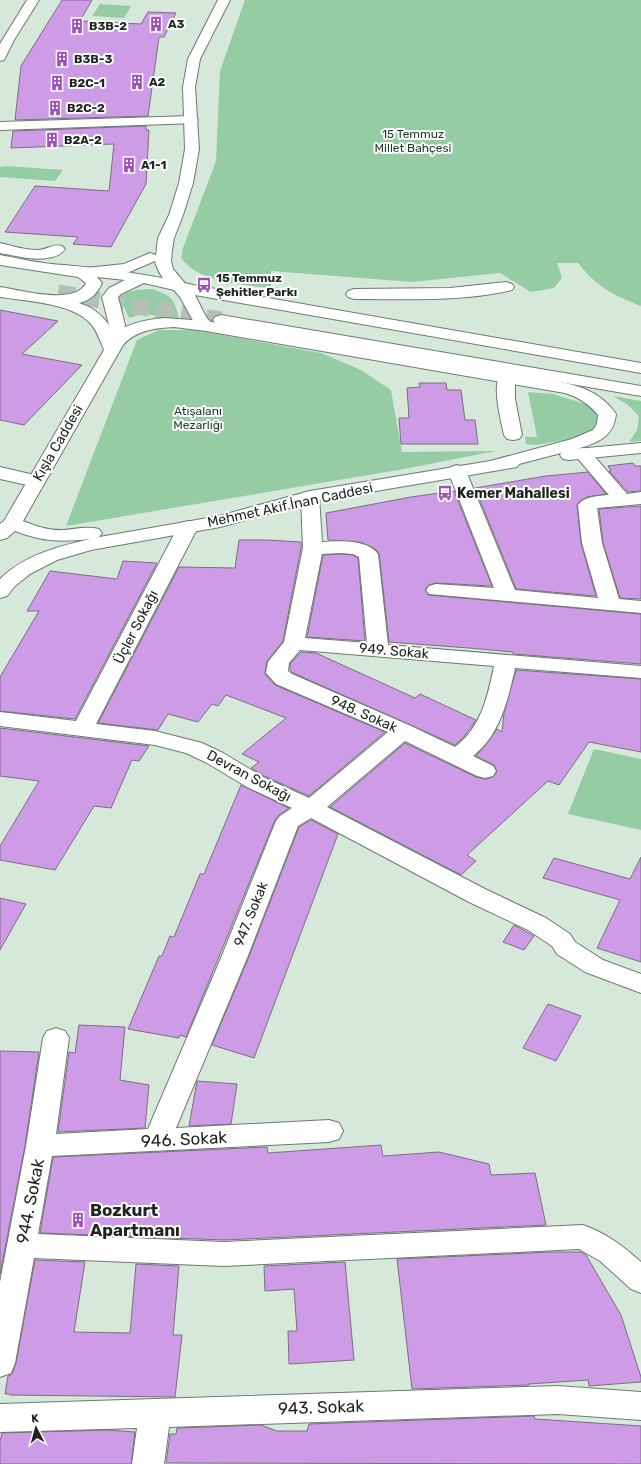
<svg xmlns="http://www.w3.org/2000/svg" width="641" height="1464" font-family="Rubik,sans-serif">
	<style>
		.green { fill: #95cca4 }
		.building { fill: #ce9be6; stroke: #7a707f }
		.lines { fill: none; stroke-linecap: round; stroke-linejoin: round }
		.highway-tunnel { stroke: #b1c1b5; stroke-width: 17; stroke-dasharray: 17 8; stroke-linecap: butt }
		.minor-casing { stroke: #6b7b6f; stroke-width: 2 }
		.major-casing { stroke: #6b7b6f; stroke-width: 2 }
		.highway-casing { stroke: #6b7b6f; stroke-width: 2 }
		.minor { fill: #fff; fill-rule: evenodd }
		.major { fill: #fff; fill-rule: evenodd }
		.highway { fill: #fff; fill-rule: evenodd }
		.labels { text-anchor: middle; dominant-baseline: central; stroke-width: 4; stroke-linejoin: round; paint-order: stroke }
		.far-poi-label { font-size: 12px; font-weight: bold; fill: #1e2520; stroke: #fff; text-anchor: start }
		.far-park-label { font-size: 12px; fill: #173b23; stroke: #fff }
		.street-label { font-size: 14px; fill: #1e2520; stroke: #fff }
		.poi-label { font-size: 14px; font-weight: bold; fill: #1e2520; stroke: #fff; text-anchor: start }
		.near-street-label { font-size: 17px; fill: #1e2520; stroke: #fff }
		.near-poi-label { font-size: 17px; font-weight: bold; fill: #1e2520; stroke: #fff; text-anchor: start }
	</style>
	<rect width="100%" height="100%" fill="#d6e8da"/>
	<path class="green" d="M245 0H641V306C613 295 597 287 578 263H557L562 278 554 288 531 292 500 273 412 282 271 271V288C243 285 198 282 181 258L183 248 216 161 220 71Z
		M100 4 131 6 124 18 92 16Z
		M6 166 63 170 55 181 0 177V167Z
		M152 289C172 296 174 298 179 318L142 314 129 318 121 299 125 293 137 290Z
		M159 330H195L321 353 361 370 391 390 402 452 496 451 404 469 66 526 137 340Z
		M528 392 553 394 592 406 597 416 596 427 578 438 536 445 526 444 525 437H537Z
		M613 396 641 401V441L629 442 637 430 639 416 628 405Z
		M594 749 641 759V830L568 814Z"/>
	<path class="building" d="M62 0H92L80 21 141 24 148 12 176 13 164 37H159L148 116 15 120 21 66Z
		M146 126V130H149L146 184 111 247 73 244 78 237 5 232 35 186 109 191 114 144 11 148 13 131Z
		M0 310 58 321 22 354 82 365 24 425 0 420Z
		M419 383H446L447 390H461L465 420H475L478 444H401L399 418H409L407 388 420 387Z
		M633 463 635 466H641V491L628 492 609 471H611L608 466Z
		M588 472 606 494 587 497 580 501 577 505 581 543 596 596 516 589 475 488 546 476Z
		M454 491 492 586 436 583 429 585 425 589 428 595 641 614V664L513 654V652L469 648 389 642 379 553 374 548 360 542 328 540 326 513 411 497Z
		M641 506V599L620 598 603 543 599 509Z
		M239 540H267L301 542V548L283 641 267 661 265 674 275 685 385 732 309 796 264 776 251 768 259 762 242 754 286 718 226 695 218 706 212 704 198 722 168 714 158 730 98 723 179 567 235 568Z
		M341 554 353 555 358 558 365 641 307 637 323 555Z
		M123 561 157 563 75 719 0 711V677L39 611H27L50 571 117 579Z
		M301 652 316 653 415 698 420 694 476 720 463 738 455 745 293 673 290 670V664Z
		M516 670 641 679V752L589 742 559 785 548 781 467 855 476 861 461 875 330 807 405 743 476 777 485 779 493 777 497 772 494 765 476 756 483 748 497 729 502 732 504 713Z
		M0 728 149 746 139 761 132 760 111 808 94 806 55 870 0 860V846L39 781 0 776Z
		M241 785 289 808 279 815 275 820 186 1037 180 1035 179 1038 128 1029 159 956H162L170 936 174 937 200 874H204Z
		M311 820 338 834 254 1058 212 1045 248 959 299 827Z
		M641 857V962L597 948 620 900 543 878 554 858 630 879Z
		M0 898 26 904 0 950Z
		M514 925 534 936 524 950 503 942Z
		M548 1004 581 1016 556 1061 523 1048Z
		M79 1025 125 1027 120 1080 149 1085 145 1128 58 1132 69 1052 75 1053Z
		M0 1051 39 1052 25 1146 0 1274Z
		M197 1081 237 1084 231 1124 189 1126Z
		M381 1145 383 1156 439 1152 489 1164 491 1175 535 1173 546 1225 224 1240 40 1233 53 1157 267 1147 268 1153Z
		M551 1252H581L586 1255 621 1315 641 1377V1382L589 1386 588 1380 529 1384V1385L412 1389 397 1259Z
		M35 1260 85 1262 74 1332 130 1333 136 1264 179 1266 173 1335H182L175 1397 10 1395V1394H5L8 1376 12 1374 16 1363Z
		M345 1262 354 1360 289 1364 288 1331H297L294 1289 265 1291 264 1266Z
		M534 1416 535 1419 641 1426V1464L166 1463 170 1434H176L177 1428 261 1425 277 1431H307L309 1424Z
		M107 1430 135 1432 131 1464H0V1441L2 1433Z"/>
	<g class="lines">
		<path class="highway-tunnel" d="M58 293 221 320"/>
		<g class="minor-casing">
			<path id="minor" d="M27 0H39L14 40 4 60 0 61V44Z
				M191 116 196 117 198 120 196 123 0 130V122Z
				M0 243C12 246 25 250 38 250 47 250 53 243 62 246L65 249C53 266 17 256 0 253Z
				M506 282 512 284 514 287 512 290C464 302 404 299 354 299L348 297 346 294 348 291 354 289 450 288Z
				M506 373 512 374 515 378V399L522 435 519 439 513 440 507 439 504 435C501 421 492 387 500 374Z
				M582 448 588 449 627 494 641 492V504L597 508 602 543 619 599 641 601V613L429 594 426 590 429 586 436 584 494 588 448 471 451 467 457 465 463 467 466 471 515 590 598 598 582 543 578 505C584 496 599 496 609 495L573 453 576 449Z
				M0 467 43 477 45 481 43 485 36 487 0 479Z
				M310 491 317 493 319 497 322 542C339 541 367 539 378 554L388 645 641 666V678L515 668C508 700 500 735 473 756L493 766 496 771 493 776 485 778 477 776 405 741 327 807 487 890 546 918 570 934 575 942 603 960 641 974V993L585 972 557 954 552 946 528 930 469 902 311 818 298 826 247 958 176 1128 329 1120 339 1123 343 1131 339 1139 329 1142 52 1156 38 1234 224 1242 583 1225C606 1233 623 1246 641 1262V1293L631 1289 600 1261 579 1249 224 1266 34 1258 15 1363 11 1373 0 1377V1282L26 1146 43 1038 47 1031 56 1028 65 1031 69 1038 56 1134 148 1129 221 958 276 821 280 816 292 808 247 787 207 763 186 753 155 745 0 726V712L76 721 178 527 181 523 188 521 195 523 198 527 96 724 155 731 202 743 223 753 263 777 309 798 388 732 276 684 266 673 268 662 284 642 303 548 301 497 303 493ZM341 553 353 554 359 557 367 643 305 638 322 554ZM300 650 494 666C488 696 481 728 455 747L411 726 292 674 288 671 289 663Z
				M558 1386 641 1392V1420L558 1414 169 1427 164 1464H132L137 1428 0 1432V1404Z"/>
		</g>
		<g class="major-casing">
			<path id="major" d="M218 0H230L200 59 195 87 199 149 193 183 183 215 174 238 172 250 171 261 173 269 188 287 186 290C171 294 158 274 155 261L127 273 91 276 86 274 83 271 86 268 124 264 150 253 156 255 158 238 169 215 179 183 185 149 183 87 188 59Z
				M164 318 206 321 545 379C573 384 599 389 616 414 614 437 597 443 577 449L641 443V453L569 460 563 459 560 455 561 453 519 464 517 467 511 468 311 502 220 527 91 550 57 560 30 574 15 586 7 596 0 598V579C24 555 59 546 91 539 60 542 44 542 15 531L7 538 0 540V524L4 521 111 338C124 323 146 320 164 318ZM174 327 206 331 565 393C578 397 589 404 598 415L597 424 593 430 572 439 490 461 310 491 219 516 94 538 99 537 102 533 99 529C87 526 75 529 64 530 49 531 36 526 23 521L123 345C136 330 156 328 174 327Z"/>
		</g>
		<g class="highway-casing">
			<path id="highway" d="M0 255C21 259 42 264 64 265 108 269 150 274 193 285L641 363V373L195 295 206 317 214 326 212 329C205 331 201 330 196 326L180 297 174 290 144 283 121 294 118 297 125 325 120 349 118 353 112 354 106 353C100 343 98 331 90 323 72 303 26 301 0 297V287C21 290 75 306 86 283L78 277 0 265ZM97 277 125 280 109 288 102 297 109 325C101 314 92 307 79 303 91 300 97 294 102 283Z
				M221 315 641 386V396L215 323 213 320 215 317Z"/>
		</g>
		<use href="#minor" class="minor"/>
		<use href="#major" class="major"/>
		<use href="#highway" class="highway"/>
	</g>
	<defs>
		<g id="building-bare" transform="scale(1.2)"><path d="M-4-6H4V6H1V3H-1V6H-4ZM-2.5-4.3h1.7v1.8h-1.7ZM.8-4.3h1.7v1.8H.8ZM-2.5-1h1.7V.8h-1.7ZM.8-1h1.7V.8H.8Z" fill="#9e4ebf" stroke="#fff" stroke-width="2.5" paint-order="stroke"/></g>
		<g id="bus-bare" transform="scale(1.2)"><path d="M-5-6H5V4H4V6H2V4H-2V6H-4V4H-5ZM-3.5-4V0h7V-4ZM-3.5 1.2v1.5H-2V1.2ZM2 1.2v1.5H3.5V1.2Z" fill="#9e4ebf" stroke="#fff" stroke-width="2.5" paint-order="stroke"/></g>
	</defs>
	<g fill-rule="evenodd">
		<use href="#building-bare" x="156" y="24"/>
		<use href="#building-bare" x="77" y="26"/>
		<use href="#building-bare" x="62" y="59"/>
		<use href="#building-bare" x="137" y="82"/>
		<use href="#building-bare" x="57" y="83"/>
		<use href="#building-bare" x="55" y="108"/>
		<use href="#building-bare" x="52" y="140"/>
		<use href="#building-bare" x="129" y="165"/>
		<use href="#bus-bare" x="204" y="285"/>
		<use href="#bus-bare" x="445" y="493"/>
		<use href="#building-bare" x="78" y="1220"/>
	</g>
	<g class="labels">
		<g class="far-poi-label">
			<text x="168" y="24">A3</text>
			<text x="89" y="26">B3B-2</text>
			<text x="74" y="59">B3B-3</text>
			<text x="149" y="82">A2</text>
			<text x="69" y="83">B2C-1</text>
			<text x="67" y="108">B2C-2</text>
			<text x="64" y="140">B2A-2</text>
			<text x="141" y="165">A1-1</text>
			<text x="216" y="278">15 Temmuz<tspan x="216" dy="14">Şehitler Parkı</tspan></text>
		</g>
		<g class="far-park-label">
			<text x="413" y="134">15 Temmuz<tspan x="413" dy="14">Millet Bahçesi</tspan></text>
			<text x="198" y="411">Atışalanı<tspan x="198" dy="14">Mezarlığı</tspan></text>
		</g>
		<g class="street-label">
			<text transform="translate(58 443) rotate(-60)">Kışla Caddesi</text>
			<text transform="translate(290 505) rotate(-12)">Mehmet Akif İnan Caddesi</text>
			<text transform="translate(136 627) rotate(-63)">Üçler Sokağı</text>
			<text transform="translate(394 651) rotate(5)">949. Sokak</text>
			<text transform="translate(364 714) rotate(24)">948. Sokak</text>
			<text transform="translate(249 776) rotate(28)">Devran Sokağı</text>
			<text transform="translate(251 914) rotate(-68)">947. Sokak</text>
		</g>
		<g class="poi-label">
			<text x="457" y="493">Kemer Mahallesi</text>
		</g>
		<g class="near-street-label">
			<text transform="translate(184 1139) rotate(-3)">946. Sokak</text>
			<text transform="translate(30 1201) rotate(-79)">944. Sokak</text>
			<text transform="translate(321 1407) rotate(-2)">943. Sokak</text>
		</g>
		<g class="near-poi-label">
			<text x="90" y="1210">Bozkurt<tspan x="90" dy="20">Apartmanı</tspan></text>
		</g>
	</g>
	<g transform="translate(36 1428) rotate(354)" stroke="#ffffff" stroke-width="3" paint-order="stroke">
	<path d="M0-3L7 15L0 10L-7 15Z" fill="#1e2520"/>
	<text y="-6" font-size="11" font-weight="bold" text-anchor="middle" fill="#1e2520">K</text>
	</g>
</svg>
